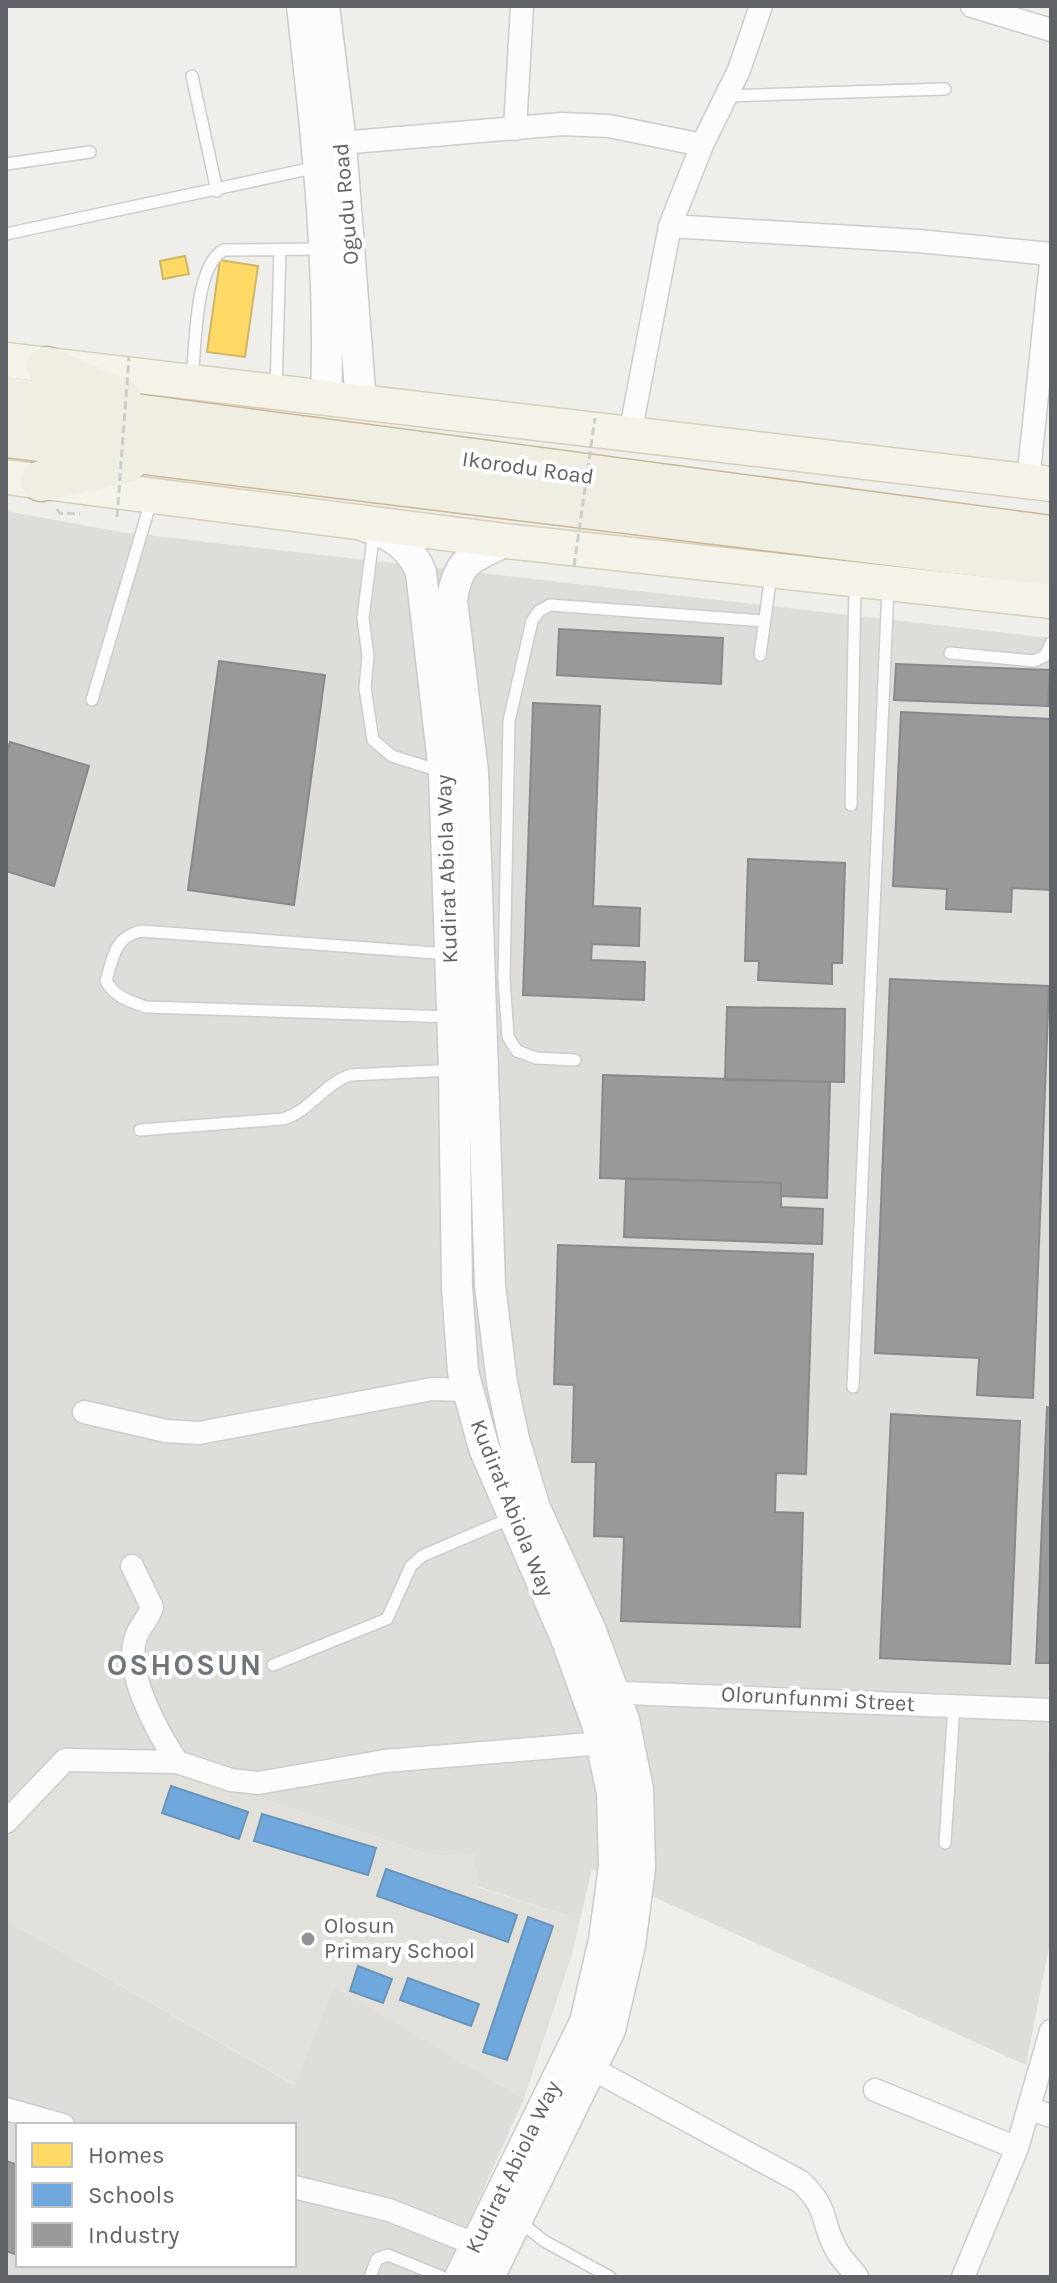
<svg xmlns="http://www.w3.org/2000/svg" width="1057" height="2283" font-family="Karla,sans-serif">
	<style>
		.industrial { fill: #dfddda; fill-rule: evenodd }
		.education { fill: #e2e0da }
		.homes { fill: #ffd966; stroke: #cfb667; stroke-width: 2 }
		.schools { fill: #6fa8dc; stroke: #6a93b9; stroke-width: 2 }
		.industry { fill: #999; stroke: #88898a; stroke-width: 2 }
		.lines { fill: none; stroke-linecap: round; stroke-linejoin: round }
		.lane-casing { stroke: #cbcccc; stroke-width: 14 }
		.street-casing { stroke: #cbcccc; stroke-width: 25 }
		.secondary-casing { stroke: #cacacb; stroke-width: 33 }
		.primary-casing { stroke: #d7ceb8; stroke-width: 37 }
		.highway-casing { stroke: #c8b996; stroke-width: 43 }
		.path { stroke: #cacfcc; stroke-width: 3; stroke-dasharray: 8 4; stroke-linecap: butt }
		.lane { stroke: #fdfcfc; stroke-width: 11 }
		.street { stroke: #fdfcfc; stroke-width: 22 }
		.secondary { stroke: #fdfcfc; stroke-width: 30 }
		.primary { stroke: #f4f2e9; stroke-width: 34 }
		.highway { stroke: #f0ede3; stroke-width: 40 }
		.path-bridge { stroke: #cacfcc; stroke-width: 3; stroke-dasharray: 8 4; stroke-linecap: butt }
		.poi-dot { fill: #919496; stroke: #fff; stroke-width: 3 }
		.labels { text-anchor: middle; dominant-baseline: central; stroke-width: 8; stroke-linejoin: round; paint-order: stroke }
		.street-label { font-size: 22px; fill: #5f6368; stroke: #fff }
		.poi-label { font-size: 22px; fill: #5f6368; stroke: #fff; text-anchor: start }
		.district-label { font-size: 30px; font-weight: bold; letter-spacing: 2px; fill: #70757a; stroke: #fff }
	</style>
	<rect width="100%" height="100%" fill="#efeeea"/>
	<path class="industrial" d="M6 511 121 532 1051 638V1689H1048L1051 1937 1026 2065 592 1869 580 1920 477 1886 474 1854 433 1856 185 1773 61 1769 6 1839Z
		M6 1920 294 2085 334 1986 524 2099 444 2277H6ZM18 2125H294V2265H18Z"/>
	<path class="education" d="M61 1769 185 1773 433 1856 474 1854 477 1887 580 1920 571 1958 524 2099 334 1987 295 2085 6 1920V1839Z"/>
	<path class="homes" d="M185 256 189 274 163 279 160 261Z
		M220 260 258 266 245 357 207 352Z"/>
	<path class="schools" d="M171 1786 248 1812 239 1839 162 1813Z
		M262 1814 376 1848 368 1875 254 1841Z
		M386 1869 517 1915 508 1942 377 1896Z
		M528 1917 553 1926 507 2060 483 2052Z
		M358 1966 392 1979 383 2003 350 1991Z
		M408 1978 479 2004 471 2026 400 2000Z"/>
	<path class="industry" d="M559 629 723 638 721 684 557 675Z
		M219 661 325 675 294 905 188 890Z
		M896 664 1050 670 1048 706 894 700Z
		M533 703 600 706 593 906 640 908 639 946 592 944 591 960 645 962 644 1000 523 995Z
		M901 712 1051 719V890L1012 888 1011 912 946 909 947 889 893 886Z
		M10 742 89 766 54 886 6 871V756Z
		M748 859 845 863 842 963H832V984L758 980 759 961H745Z
		M890 979 1049 986 1033 1398 977 1395 979 1358 875 1353Z
		M727 1007 845 1009 844 1082 725 1080Z
		M603 1075 830 1082 827 1198 781 1196V1183L600 1178Z
		M626 1178 781 1183V1207L823 1209 822 1244 624 1237Z
		M558 1245 813 1254 806 1474 776 1473 775 1512 803 1513 800 1627 621 1621 624 1537 594 1536 596 1462H572L574 1385 554 1384Z
		M1047 1407 1051 1408V1663H1036Z
		M891 1414 1020 1421 1010 1664 880 1658Z
		M6 2161 18 2165V2255L6 2251Z"/>
	<g class="lines">
		<g class="lane-casing">
			<path id="lane" d="M192 76 217 191
				M726 96 945 89
				M6 164 90 152
				M6 234 318 167
				M192 378C196 347 194 265 224 250L322 249
				M276 389 280 249
				M374 530 363 618 368 656 365 688 373 740 392 756 443 772
				M950 653 1034 661 1045 656 1051 643
				M760 655 771 574
				M92 700 151 501
				M851 805 855 582
				M449 954 141 931C114 937 113 958 106 981 115 997 129 1001 146 1007L452 1017
				M575 1060 536 1058 517 1051 508 1037 504 978 509 721 532 621 539 611 550 605 765 621
				M140 1130 283 1119C310 1111 324 1084 350 1075L454 1070
				M853 1387 888 588
				M273 1665 387 1619 411 1566 422 1556 511 1518
				M945 1843 954 1706
				M519 2221 544 2241 610 2277
				M370 2277 377 2259 388 2255 442 2277"/>
		</g>
		<g class="street-casing">
			<path id="street" d="M972 6 1051 30
				M515 129 522 6
				M341 143 562 124 609 126 702 145
				M670 226 918 241 1051 254
				M630 434 670 226 702 145 739 70 761 6
				M1028 481 1051 262
				M84 1412 166 1431 199 1433 432 1389 468 1390
				M132 1566 152 1607C149 1619 138 1627 135 1640 125 1674 158 1733 177 1762
				M599 1692 1051 1710
				M6 1822 65 1760 177 1762 231 1780 258 1783 385 1761 603 1743
				M591 2068 801 2182C831 2211 820 2222 837 2251 842 2260 851 2268 857 2277
				M875 2090 1017 2148
				M6 2109 63 2125
				M1031 2109 1051 2116
				M294 2187 389 2210 487 2249
				M963 2277 1017 2148 1051 2031"/>
		</g>
		<g class="secondary-casing">
			<path id="secondary" d="M302 6C317 137 331 267 326 399
				M324 6 341 143 361 403
				M367 527C393 535 411 547 421 572L444 772 454 1070 457 1287 463 1372 484 1448 567 1641 598 1727 612 1793 614 1866 604 1940 585 2022 460 2277
				M489 2277 610 2030 630 1945 640 1868 638 1789 624 1720 591 1631 535 1508 514 1439 502 1383 490 1285 473 771 452 601C457 559 472 558 506 541"/>
		</g>
		<g class="primary-casing">
			<path id="primary" d="M6 360 1051 484
				M6 477 506 541 1051 601"/>
		</g>
		<g class="highway-casing">
			<path id="highway" d="M47 367 121 399
				M6 397 1051 536
				M6 437 1051 565
				M41 481 127 462"/>
		</g>
		<path class="path" d="M57 509 60 513 80 514"/>
		<use href="#lane" class="lane"/>
		<use href="#street" class="street"/>
		<use href="#secondary" class="secondary"/>
		<use href="#primary" class="primary"/>
		<use href="#highway" class="highway"/>
		<path class="path-bridge" d="M117 517 129 357
			M574 566 595 418"/>
	</g>
	<circle class="poi-dot" cx="308" cy="1939" r="8"/>
	<g class="labels">
		<g class="street-label">
			<text transform="translate(346 204) rotate(-95)">Ogudu Road</text>
			<text transform="translate(528 468) rotate(8)">Ikorodu Road</text>
			<text transform="translate(447 869) rotate(-92)">Kudirat Abiola Way</text>
			<text transform="translate(512 1508) rotate(68)">Kudirat Abiola Way</text>
			<text transform="translate(818 1699) rotate(3)">Olorunfunmi Street</text>
			<text transform="translate(513 2167) rotate(-64)">Kudirat Abiola Way</text>
		</g>
		<g class="poi-label">
			<text x="324" y="1926">Olosun<tspan x="324" dy="25">Primary School</tspan></text>
		</g>
		<g class="district-label">
			<text x="185" y="1665">OSHOSUN</text>
		</g>
	</g>
	<rect width="1057" height="2283" fill="none" stroke="#5f6368" stroke-width="16"/>
	<rect x="16" y="2123" width="280" height="144" fill="#ffffff" stroke="#bfc1c3" stroke-width="2"/>
	<rect x="32" y="2143" width="40" height="24" fill="#ffd966" stroke="#bfc1c3" stroke-width="2"/>
	<text x="88" y="2163" font-size="24" fill="#5f6368">Homes</text>
	<rect x="32" y="2183" width="40" height="24" fill="#6fa8dc" stroke="#bfc1c3" stroke-width="2"/>
	<text x="88" y="2203" font-size="24" fill="#5f6368">Schools</text>
	<rect x="32" y="2223" width="40" height="24" fill="#999999" stroke="#bfc1c3" stroke-width="2"/>
	<text x="88" y="2243" font-size="24" fill="#5f6368">Industry</text>
</svg>
